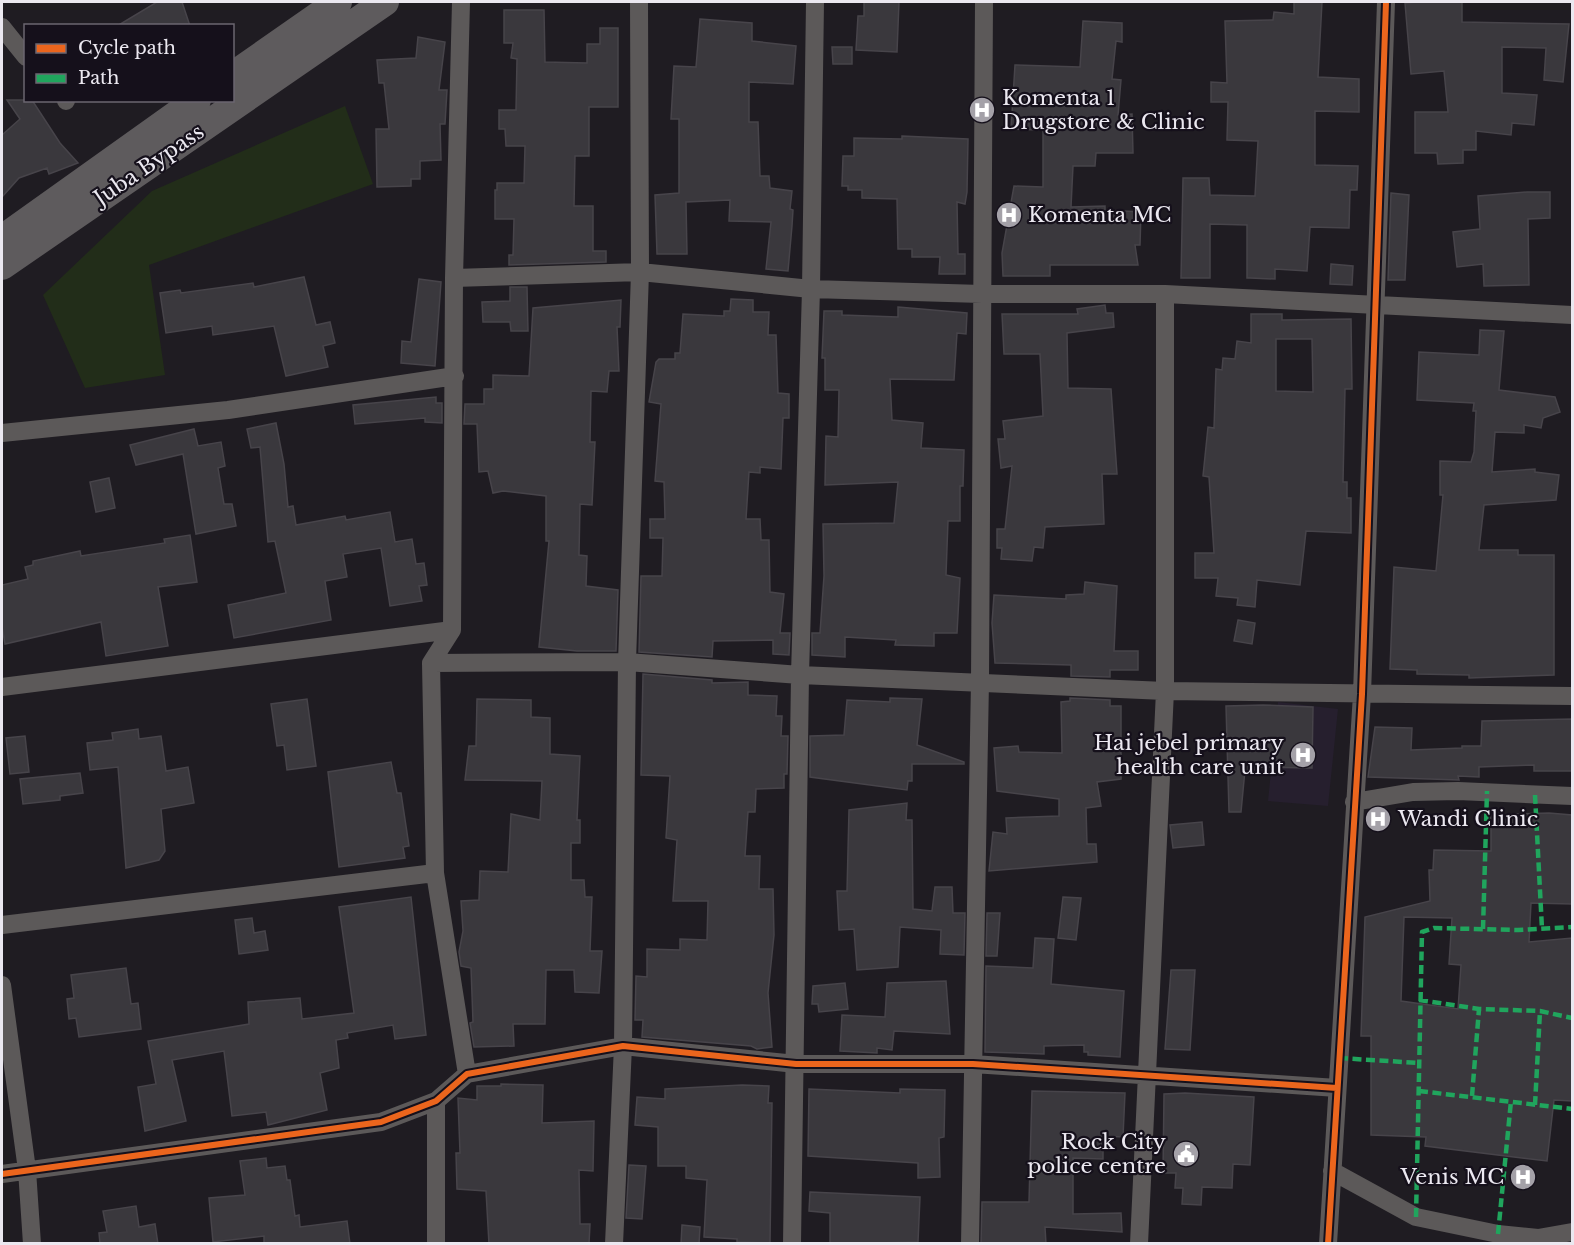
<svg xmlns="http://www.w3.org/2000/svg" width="1574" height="1245" font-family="'Libre Baskerville',serif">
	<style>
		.built { fill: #261f2e }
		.green { fill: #222d19 }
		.building { fill: #3a383d; stroke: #47444a; stroke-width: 1.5; fill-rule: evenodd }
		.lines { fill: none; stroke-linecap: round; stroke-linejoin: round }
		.minor { stroke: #5c5959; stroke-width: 18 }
		.primary { stroke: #5e5b5d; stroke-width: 28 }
		.quiet { stroke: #20a55d; stroke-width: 4.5; stroke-dasharray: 9 4.5; stroke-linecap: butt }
		.cycleway-casing { stroke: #15101b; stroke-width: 10 }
		.cycleway { stroke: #eb651d; stroke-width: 6 }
		.labels { text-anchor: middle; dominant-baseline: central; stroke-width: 4.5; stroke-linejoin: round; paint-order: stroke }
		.poi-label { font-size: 21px; fill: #ebe8f0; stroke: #15101b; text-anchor: start }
		.street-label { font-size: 21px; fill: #ebe8f0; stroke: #15101b }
	</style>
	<rect width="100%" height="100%" fill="#1f1c22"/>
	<path class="built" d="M1278 702 1338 709 1328 806 1268 801Z"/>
	<path class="green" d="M345 106 373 184 149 265 165 375 85 388 43 295 152 191Z"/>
	<path class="building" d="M157 2H182L190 26H117Z
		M864 2H899L897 52 856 50 858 16H864Z
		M1294 2H1322L1318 77 1359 79V112L1315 111V165L1358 166 1357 190H1350L1349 228 1310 227 1307 271 1275 269V279L1250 278H1247V225L1210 224V278H1181L1183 178H1209L1210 195 1255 196 1258 141 1227 140 1228 102H1211V82L1227 83 1225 21 1273 20 1274 12 1294 14Z
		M1417 2H1462V22L1569 24 1563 82 1544 80 1546 48 1502 47V93L1537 95 1534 125 1512 123 1511 135 1476 131V150H1463V163L1438 164 1437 153H1415V112H1448L1444 71 1411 74 1405 3Z
		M504 10H544L545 62 587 63V44H600V28H618V107H589V156H575L574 206H593V251H606V262L509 265V255H513L514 219H495V190H497V183H524L525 146H506L505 129H499V110H516L517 59 511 58 513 43H504Z
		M700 19 752 23V41L796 46 793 84 749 82V122H758L760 176H769L770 188 792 191 790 209 793 210 792 226 788 271 766 269 771 222 729 221 730 200 686 202 687 254H657L655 195 679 193V119H671L674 66 696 67Z
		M1083 21 1122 23V42L1116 41 1112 79 1121 80 1118 115 1132 114 1133 153H1096L1095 166H1073L1071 207 1105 206V210L1141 212 1140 245H1135L1138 265H1050V276H1003L1002 253 1014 186 1043 187V130L1011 129 1015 65 1080 67Z
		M418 37 445 42 439 90H447L445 124H440L441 160 420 161V179H411V186L377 187 376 129H389L384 83H379L377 60 416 58Z
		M832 47H852V64H833Z
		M7 100H32L60 143 78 163 49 174 47 168 19 178 2 197V135L20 119Z
		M902 136 968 139 967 192 965 204 957 202 958 254H965V274H939L940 257H912V249H898L897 199 862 198V190H848V186H842L843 156H854V138L902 139Z
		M1527 192H1550V218L1528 219 1529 285 1484 286 1483 264 1457 267 1453 232 1480 229 1478 196Z
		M1391 193 1409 195 1405 280H1388Z
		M1331 264 1353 266 1352 285 1330 284Z
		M304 277 316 325 330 322 335 343 323 346 328 367 286 376 274 326 213 335 212 326 166 333 160 293 180 290 181 293 253 283 254 287Z
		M419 279 441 282 435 366 401 363 402 341 411 342Z
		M510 287H527L528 331H511L510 322H483L482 302 510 301Z
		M731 299 753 300V312H769L768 335H776L778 393 789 394V418H783L781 469 760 467V473L749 472 746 519H760L761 540H769L770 592 784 594 780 633H790L789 655 773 654V640L713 641 712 657 639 652 641 576H662L663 538H650V519H665L664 482 655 481 661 404 649 402 656 362 659 359H675V353H680L683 314 724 316V311H730Z
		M621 300 620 327H617L619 371H609L607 392 591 391 590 442H595L592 505 580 504 579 555 587 556 586 586 618 590 616 651H577L539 647 549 541H546V496L503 491 493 493 488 471 479 472 477 424H464L465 404H484V389H493V375L529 376 533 308Z
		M1105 305 1106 313H1113L1114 327 1067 333 1068 388 1111 389 1117 474H1102L1104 524 1045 527 1043 548 1034 547 1032 561 1001 559 1002 548H997V529H1005L1012 466 1001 468 998 439H1005L1003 421 1043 416 1040 354H1004L1002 314H1078L1077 309Z
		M898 307 967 313 966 334 957 333 954 380 890 379 892 420 923 423 921 448 964 450 963 486H960V521H948L946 575 960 578 957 633H934V646L895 645 896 640 845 637V657L812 655V633H820L824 576 823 524 894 523 898 482 825 485 826 436 838 437 839 390H825V358H822L824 311H842V315L898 317Z
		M1251 314H1282V320L1351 319 1352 389H1345L1343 482H1347V498H1351V533L1306 531 1300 585 1257 580 1255 607 1237 605 1238 598 1216 596 1218 578H1195V553H1214L1209 477 1203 476 1208 427 1214 428 1216 369 1222 370 1223 358 1235 359 1237 341 1251 343ZM1276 339H1312L1313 392 1276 391Z
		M1480 330 1504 331 1499 390 1555 397 1560 412 1543 418 1541 428 1524 425V433L1495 432 1492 472 1535 469V472L1559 475 1556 500 1484 505 1479 550H1518V555H1554V675L1469 678V675L1417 674V670L1390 669 1394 567 1436 571 1443 495H1440V461L1471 462 1474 452 1476 411H1473L1474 403 1417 400 1419 352 1479 355Z
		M436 397V403H442V423L425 422V418L355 424 353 405Z
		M276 423 284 464 288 507 293 506 296 525 345 516 346 520 390 512 395 542 412 539 416 564 424 563 427 585 419 586 422 601 390 606 381 548 343 554 347 577 325 581 331 620 234 638 228 605 286 593 275 541 268 542 260 447 251 448 247 429Z
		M194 429 198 446 221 442 225 466 218 468 224 504H232L236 526 196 534 183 454 136 465 130 445Z
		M109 478 115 508 96 512 90 482Z
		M190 535 197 582 158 587 168 646 106 656 101 622 5 644 2 627V585L28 579 25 567 33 565V561L80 551 81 556 165 543 164 539Z
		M1085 582 1117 586 1114 651H1138V670H1110V677L1071 676V665L995 663 992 623 994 595 1066 599V595L1084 594Z
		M1238 620 1255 623 1252 644 1234 641Z
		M643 674 712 680V683L748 682V695L777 696 776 716H782L781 736H788L787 774H784V788L756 789 755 812H748L745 856H760L759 889H773L774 935 768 993 772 1047 757 1049 751 1046 642 1037 643 1020H635L636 976 647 977V949L680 950V939L707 940 708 901H673L677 840 666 838 670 776 641 775Z
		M890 698 922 699 917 745 964 762V764H912V781H908L907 790 810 777V736L844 735 847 700 890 702Z
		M1070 698 1110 700V706H1121V779L1097 782 1101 806 1086 808 1087 844H1096L1097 862 989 871 993 832 1007 834 1006 818 1059 816V799L997 791 994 748 1018 746 1019 752 1062 753 1061 702 1070 701Z
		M307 699 316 766 287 770 284 745 277 746 271 704Z
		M477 699 531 700V717L550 718V754L580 756 577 820H580V843H571V880H584L585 897H592L590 951H602L599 993 575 992 574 970H546L545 1024H513L514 1046 474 1047 470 1023 473 1022 471 968 461 966 459 952 463 931 461 901 479 900 480 871 508 872 511 814 540 820 542 781 465 780 469 746H476Z
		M1263 705 1313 707 1312 768 1256 767V770H1245L1241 812H1229L1226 706Z
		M1572 719V771H1534V765L1479 767V777L1458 776 1459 780 1368 777 1375 727 1412 728 1411 750 1462 748V746H1481L1482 721Z
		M138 729 139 739 161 736 166 771 188 767 194 803 161 809 165 851 159 860 126 868 118 767 90 770 87 743 113 740 112 733Z
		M25 736 29 772 10 774 6 738Z
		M391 762 397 793H401L409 846 403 847 405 858 339 867 328 772Z
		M80 773 83 793 60 796V800L23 804 20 779Z
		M907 803 906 820H912L913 909 932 911 935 887H952L953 913H965L964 955 940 954 941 930 900 927 898 967 857 970 854 929 839 930 837 891H847L849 810Z
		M1549 813 1572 815V904L1531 903 1529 942 1572 938V1101L1554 1100 1547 1161 1425 1146 1426 1137 1371 1135V1036H1361L1365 917 1430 901 1429 870H1433L1434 850 1491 851V815ZM1404 917 1452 918 1449 964 1461 965 1458 1009 1401 1001Z
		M1202 822 1204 845 1173 848 1170 825Z
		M411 897 426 1035 395 1039 393 1025 347 1033 348 1038 336 1040 339 1068 320 1073 327 1110 268 1125 266 1112 232 1116 224 1051 172 1060 186 1121 145 1131 138 1087 156 1084 148 1041 249 1024 248 1002 300 998 302 1019 354 1013 339 907Z
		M1063 897 1081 898 1076 940 1058 938Z
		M987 913H1000L997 956H986Z
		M252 918 254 933 265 931 268 950 239 954 235 920Z
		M1035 938 1054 939 1051 984 1124 991 1120 1057 1088 1055V1052H1084V1045L1044 1046V1054L985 1052 986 966 1033 968Z
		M126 968 131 1004 138 1003 141 1029 79 1037 76 1018 69 1019 67 999 74 998 71 975Z
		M1171 970H1195L1190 1050 1165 1049Z
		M946 981 950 1034 894 1031 892 1050 877 1048V1053L840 1051 842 1015 885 1017 887 983Z
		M845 983 848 1009 819 1012 818 1004H812L813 986Z
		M501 1084 543 1085 542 1123 594 1121 593 1171 579 1170 580 1224H590L589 1244H489L486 1191 457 1189 456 1153H460L458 1098 477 1100V1086H501Z
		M742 1085 769 1086 768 1103H772L770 1243 737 1242V1239L704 1237 707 1180 686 1178V1166H658V1127L635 1125 637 1097 665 1099V1089Z
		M809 1089 900 1093V1089L945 1090 944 1137 939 1138 940 1177 918 1178V1163L808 1156Z
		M1032 1091 1125 1093 1123 1137 1103 1136V1159L1073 1158V1214L1121 1213 1122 1232 1045 1227 1046 1244H981L982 1202H1029Z
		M1185 1093 1254 1097 1250 1165 1233 1164 1232 1188 1202 1187 1201 1205 1182 1204 1183 1188H1175L1176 1173H1163L1164 1094Z
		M266 1158 267 1168 285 1166 287 1180H290L295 1216 299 1215 300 1227 347 1221 350 1244H264V1236L213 1242 209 1198 245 1195 240 1161Z
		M629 1165 646 1166 642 1219 626 1218Z
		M810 1192 920 1197 918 1242 830 1244V1213L809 1211Z
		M136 1206 139 1227 155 1224 158 1244H100L99 1233 107 1232 103 1211Z
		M682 1225 700 1227 699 1244H681Z"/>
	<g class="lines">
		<path class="minor" d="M461 2 454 278 452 630 431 663 435 873 467 1074
			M2 27 26 57
			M66 100V101
			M454 278 640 272 811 289 982 294H1165L1572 315
			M2 433 228 410 455 376
			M431 663 627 662 800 675 1165 691 1572 696
			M2 687 452 630
			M1354 802 1413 792 1458 791 1572 796
			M2 925 435 873
			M2 985 27 1170 32 1244
			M1332 1171 1416 1217 1498 1234 1538 1238 1572 1232
			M2 1174 381 1122 436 1101 467 1074 623 1046 796 1064H973L1337 1088
			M436 1244V1101
			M614 1244 623 1046 627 662 640 272 639 2
			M792 1244 800 675 811 289 815 2
			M970 1244 980 681 984 2
			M1139 1244 1165 691V294
			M1328 1244 1362 694 1386 2"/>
		<path class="primary" d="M232 76 338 2
			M2 239 197 100
			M2 266 385 2"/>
		<path class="quiet" d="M1535 795 1542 929
			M1483 929 1487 791
			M1419 1000 1479 1009 1540 1011 1572 1018
			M1339 1058 1420 1063
			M1419 1091 1572 1109
			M1472 1096 1479 1009
			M1535 1105 1540 1011
			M1416 1217 1422 932 1434 928 1518 930 1572 927
			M1498 1234 1511 1101"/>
		<g class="cycleway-casing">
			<path id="cycleway" d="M2 1174 381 1122 436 1101 467 1074 623 1046 796 1064H973L1337 1088
				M1328 1244 1362 694 1386 2"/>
		</g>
		<use href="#cycleway" class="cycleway"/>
	</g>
	<defs>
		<g id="hospital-disc" transform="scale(1.35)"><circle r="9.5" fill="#a4a1a8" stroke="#15101b"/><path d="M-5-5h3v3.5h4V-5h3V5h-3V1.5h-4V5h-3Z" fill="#fff"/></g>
		<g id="civic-disc" transform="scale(1.35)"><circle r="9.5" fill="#a4a1a8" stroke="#15101b"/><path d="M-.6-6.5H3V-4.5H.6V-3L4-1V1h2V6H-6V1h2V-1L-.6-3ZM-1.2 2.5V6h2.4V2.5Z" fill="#fff"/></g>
	</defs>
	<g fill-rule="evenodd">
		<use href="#hospital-disc" x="982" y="110"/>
		<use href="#hospital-disc" x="1009" y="215"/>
		<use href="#hospital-disc" x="1303" y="755"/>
		<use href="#hospital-disc" x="1378" y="819"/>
		<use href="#civic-disc" x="1186" y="1154"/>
		<use href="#hospital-disc" x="1523" y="1177"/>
	</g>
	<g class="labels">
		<g class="poi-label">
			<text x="1002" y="98">Komenta 1<tspan x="1002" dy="24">Drugstore &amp; Clinic</tspan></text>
			<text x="1028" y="215">Komenta MC</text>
			<text x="1284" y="743" text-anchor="end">Hai jebel primary<tspan x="1284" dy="24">health care unit</tspan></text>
			<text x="1398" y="819">Wandi Clinic</text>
			<text x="1166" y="1142" text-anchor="end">Rock City<tspan x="1166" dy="24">police centre</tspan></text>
			<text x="1504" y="1177" text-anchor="end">Venis MC</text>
		</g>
		<g class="street-label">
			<text transform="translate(149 165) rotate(-34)">Juba Bypass</text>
		</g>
	</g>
	<rect width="1574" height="1245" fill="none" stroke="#ebe8f0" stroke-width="6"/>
	<rect x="24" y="24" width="210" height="78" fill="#15101b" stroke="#6b6670" stroke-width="1.5"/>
	<rect x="36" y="44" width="30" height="9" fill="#eb651d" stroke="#6b6670" stroke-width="1.5"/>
	<text x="78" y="54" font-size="18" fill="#ebe8f0">Cycle path</text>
	<rect x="36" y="74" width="30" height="9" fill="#20a55d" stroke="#6b6670" stroke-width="1.5"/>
	<text x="78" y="84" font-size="18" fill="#ebe8f0">Path</text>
</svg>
